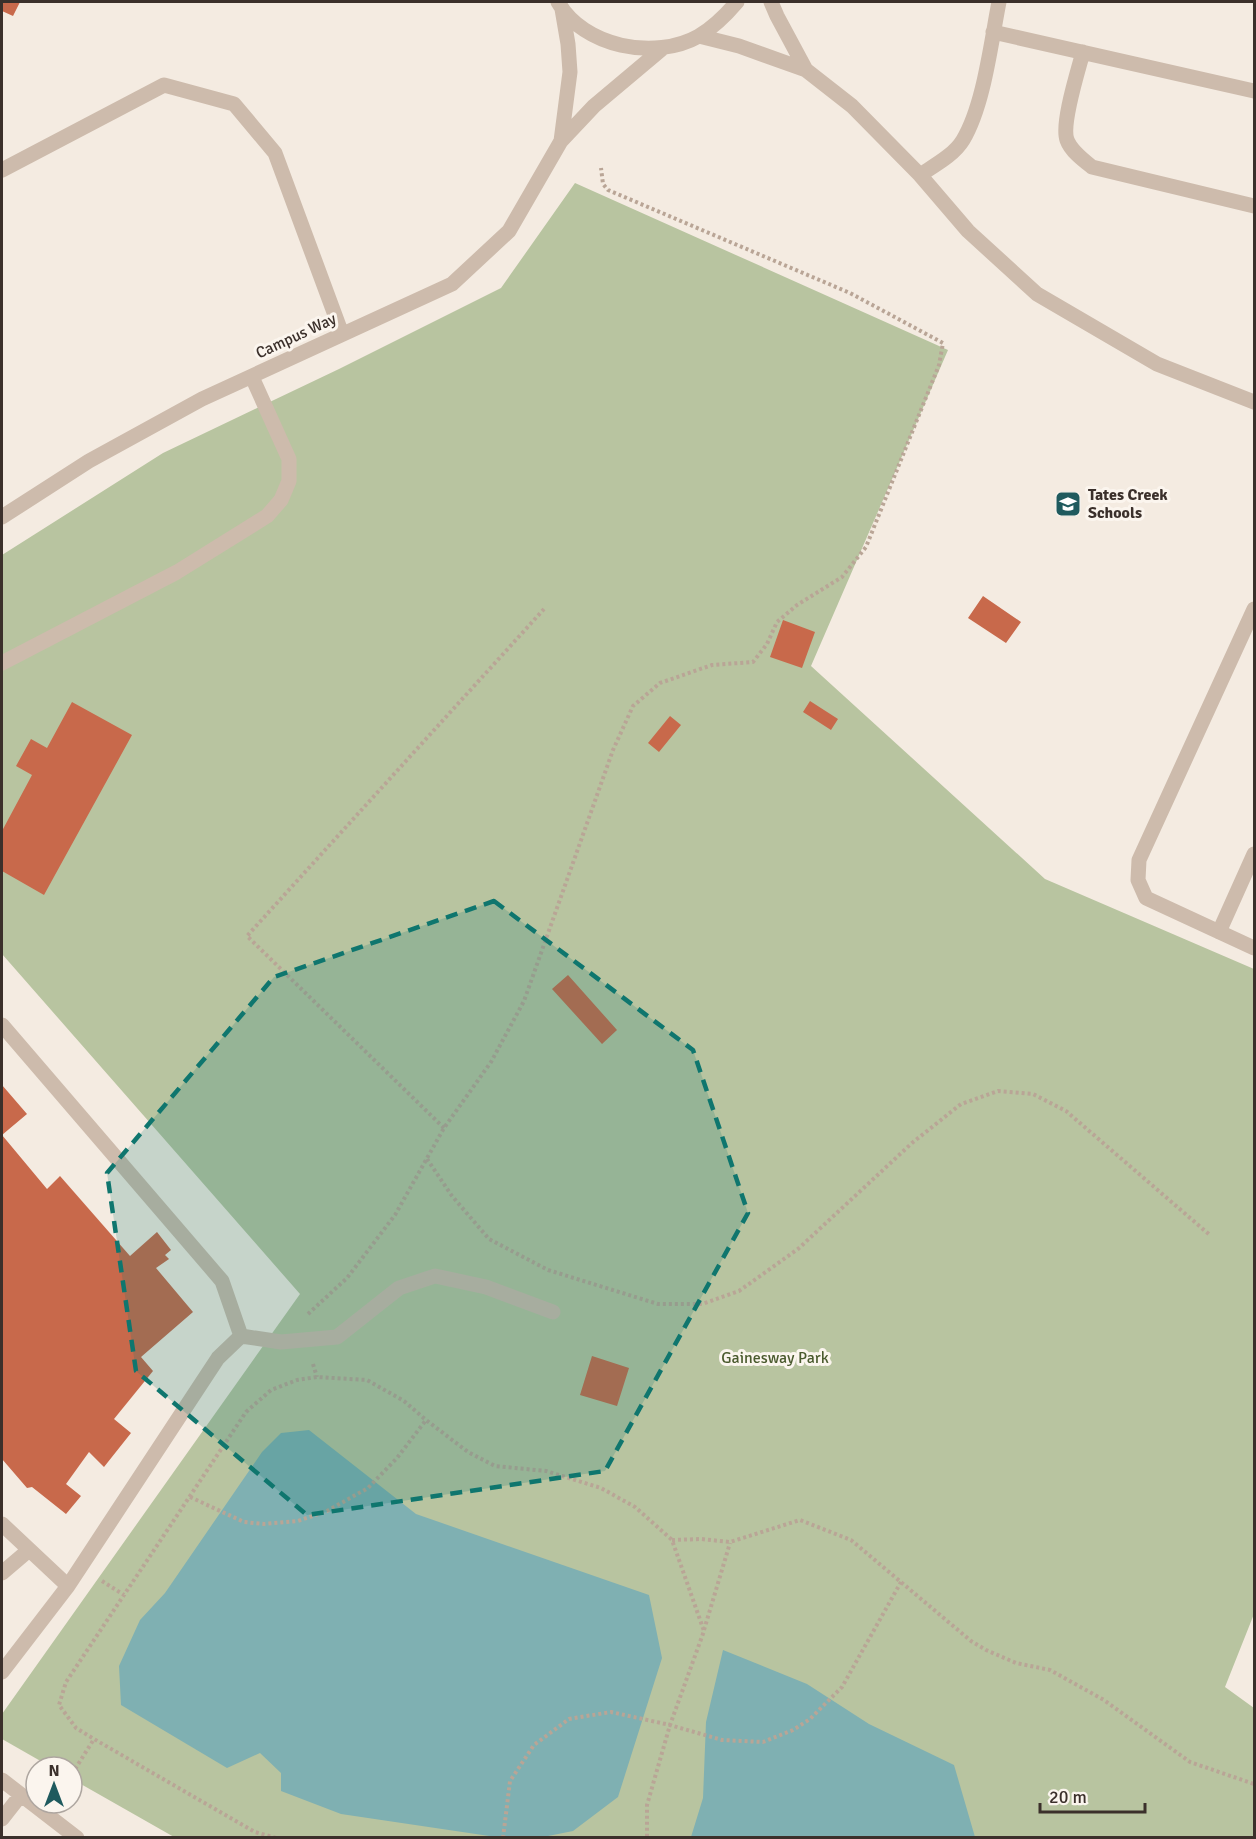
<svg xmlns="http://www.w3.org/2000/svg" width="1256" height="1839" font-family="Signika,sans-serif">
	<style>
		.green { fill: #b8c4a0 }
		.water { fill: #7fb0b2 }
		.building { fill: #c8694b }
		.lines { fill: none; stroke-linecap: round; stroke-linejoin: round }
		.path { stroke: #b9a596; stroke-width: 4; stroke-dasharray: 3 3; stroke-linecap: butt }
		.minor { stroke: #cdbbac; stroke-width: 15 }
		.marked { fill: #0f766e; fill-opacity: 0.2; stroke: #0f766e; stroke-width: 4.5; stroke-dasharray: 12 8; stroke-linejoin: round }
		.labels { text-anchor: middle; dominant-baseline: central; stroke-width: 6; stroke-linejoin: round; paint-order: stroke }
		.street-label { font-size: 16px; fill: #3b302b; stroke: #fbf5ee }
		.poi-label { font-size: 16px; font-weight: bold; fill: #3b302b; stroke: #fbf5ee; text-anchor: start }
		.park-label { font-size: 16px; fill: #4a5a2e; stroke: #fbf5ee }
	</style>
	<rect width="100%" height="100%" fill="#f4ebe1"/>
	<path class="green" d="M575 183 948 350 811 666 1045 879 1254 969V1614L1225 1687 1254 1708V1837H174L72 1779V1767H51L2 1739V1714L300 1294 2 954V555L163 453 339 369 501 288Z"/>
	<path class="water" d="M309 1430 416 1514 649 1595 662 1658 618 1797 573 1831 543 1837H496L341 1814 281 1791V1773L260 1753 227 1768 121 1705 119 1666 140 1620 165 1593 262 1452 281 1433Z
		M723 1650 807 1684 869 1724 954 1765 975 1837H691L703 1798 706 1722Z"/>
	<path class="building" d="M2 2H20L13 16 2 11Z
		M983 596 1021 622 1006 643 968 618Z
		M783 620 815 632 802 668 770 657Z
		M810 701 838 719 831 730 803 712Z
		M72 702 132 735 44 895 2 871V831L32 775 16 766 31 739 47 748Z
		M670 716 681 725 659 752 648 743Z
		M568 975 617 1030 602 1044 552 989Z
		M2 1085 27 1114 2 1135 47 1189 60 1176 130 1256 157 1232 171 1250 165 1255 169 1259 156 1268 193 1312 141 1357 153 1371 114 1419 131 1433 104 1467 89 1452 66 1484 81 1496 66 1514 32 1487 27 1488 2 1459Z
		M592 1356 629 1368 617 1406 580 1395Z"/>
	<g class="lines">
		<path class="path" d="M444 1128 247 936 544 609
			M427 1159 452 1196 489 1239 548 1270 658 1304H702L739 1291 798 1249 912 1143 961 1104 998 1091 1033 1094 1066 1111 1211 1236
			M308 1314 347 1278 395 1215 444 1128 491 1062 524 1001 613 750 633 706 660 683 712 665 753 662 767 644 777 622 797 605 842 577 866 547 939 365 943 343 850 293 608 190 603 184 601 168
			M313 1364 317 1377
			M190 1497 244 1522 264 1524 298 1521 327 1511 368 1488 397 1458 426 1420
			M672 1540 701 1539 730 1542 800 1520 851 1540 971 1641 986 1650 1016 1663 1050 1670 1104 1700 1190 1762 1254 1784
			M102 1581 124 1595
			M704 1630 730 1543
			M72 1774 94 1739
			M276 1838 255 1832 94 1739 76 1728 59 1705 66 1682 246 1412 271 1390 297 1380 317 1377 367 1380 404 1401 426 1420 468 1452 495 1466 546 1471 601 1488 635 1507 672 1540 704 1631 670 1725 647 1805V1838
			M503 1838 510 1781 534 1745 569 1719 611 1712 670 1725 722 1740 763 1742 793 1730 810 1719 842 1687 901 1582"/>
		<path class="minor" d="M558 2C583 47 655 61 699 36 714 27 726 15 737 2
			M771 2 777 16 806 70
			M993 32 1254 91
			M699 36 739 46 806 70 852 106 920 175 968 231 1037 294 1157 364 1254 402
			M1083 52C1078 71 1061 124 1067 140 1071 151 1083 160 1092 167L1254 206
			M561 141 570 72 568 44 562 9
			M2 170 164 85 234 104 275 153 342 334
			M920 175C935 165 954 155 963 140 984 105 991 42 999 2
			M2 517 89 461 202 399 452 284 509 231 561 141 594 106 663 48
			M1254 609 1139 860 1138 880 1146 898 1254 948
			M2 663 177 572 267 516 281 500 289 481V459L252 377
			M1219 932 1254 854
			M2 1025 222 1281 241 1336 218 1358 68 1586 2 1672
			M241 1336 281 1342 337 1337 399 1288 435 1276 486 1287 553 1312
			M2 1524 68 1586
			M2 1573 29 1550
			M2 1780 77 1838
			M2 1819 20 1796"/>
	</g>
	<path class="marked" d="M494 901 693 1050 748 1213 605 1471 307 1515 136 1371 107 1173 274 977Z"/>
	<defs>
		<g id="school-square" transform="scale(1.35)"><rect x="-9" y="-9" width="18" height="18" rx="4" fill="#1f5a5e" stroke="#fbf5ee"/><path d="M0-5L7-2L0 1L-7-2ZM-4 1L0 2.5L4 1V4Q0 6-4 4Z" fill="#fff"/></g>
	</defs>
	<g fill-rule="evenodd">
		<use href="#school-square" x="1068" y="504"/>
	</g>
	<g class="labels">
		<g class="street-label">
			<text transform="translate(296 336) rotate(-25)">Campus Way</text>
		</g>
		<g class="poi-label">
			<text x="1088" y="495">Tates Creek<tspan x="1088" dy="18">Schools</tspan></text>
		</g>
		<g class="park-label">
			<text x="775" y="1358">Gainesway Park</text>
		</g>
	</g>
	<rect width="1256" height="1839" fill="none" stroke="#3b302b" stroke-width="6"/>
	<g transform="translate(54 1785)"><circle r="28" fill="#fbf5ee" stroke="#aea6a0" stroke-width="1.5"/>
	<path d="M0-4.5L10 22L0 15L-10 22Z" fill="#1f5a5e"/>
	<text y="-9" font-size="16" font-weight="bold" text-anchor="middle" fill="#3b302b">N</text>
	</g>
	<path d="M1040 1803v9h105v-9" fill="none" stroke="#3b302b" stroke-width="3"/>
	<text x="1049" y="1803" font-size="18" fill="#3b302b" stroke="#fbf5ee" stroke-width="4.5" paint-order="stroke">20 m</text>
</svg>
